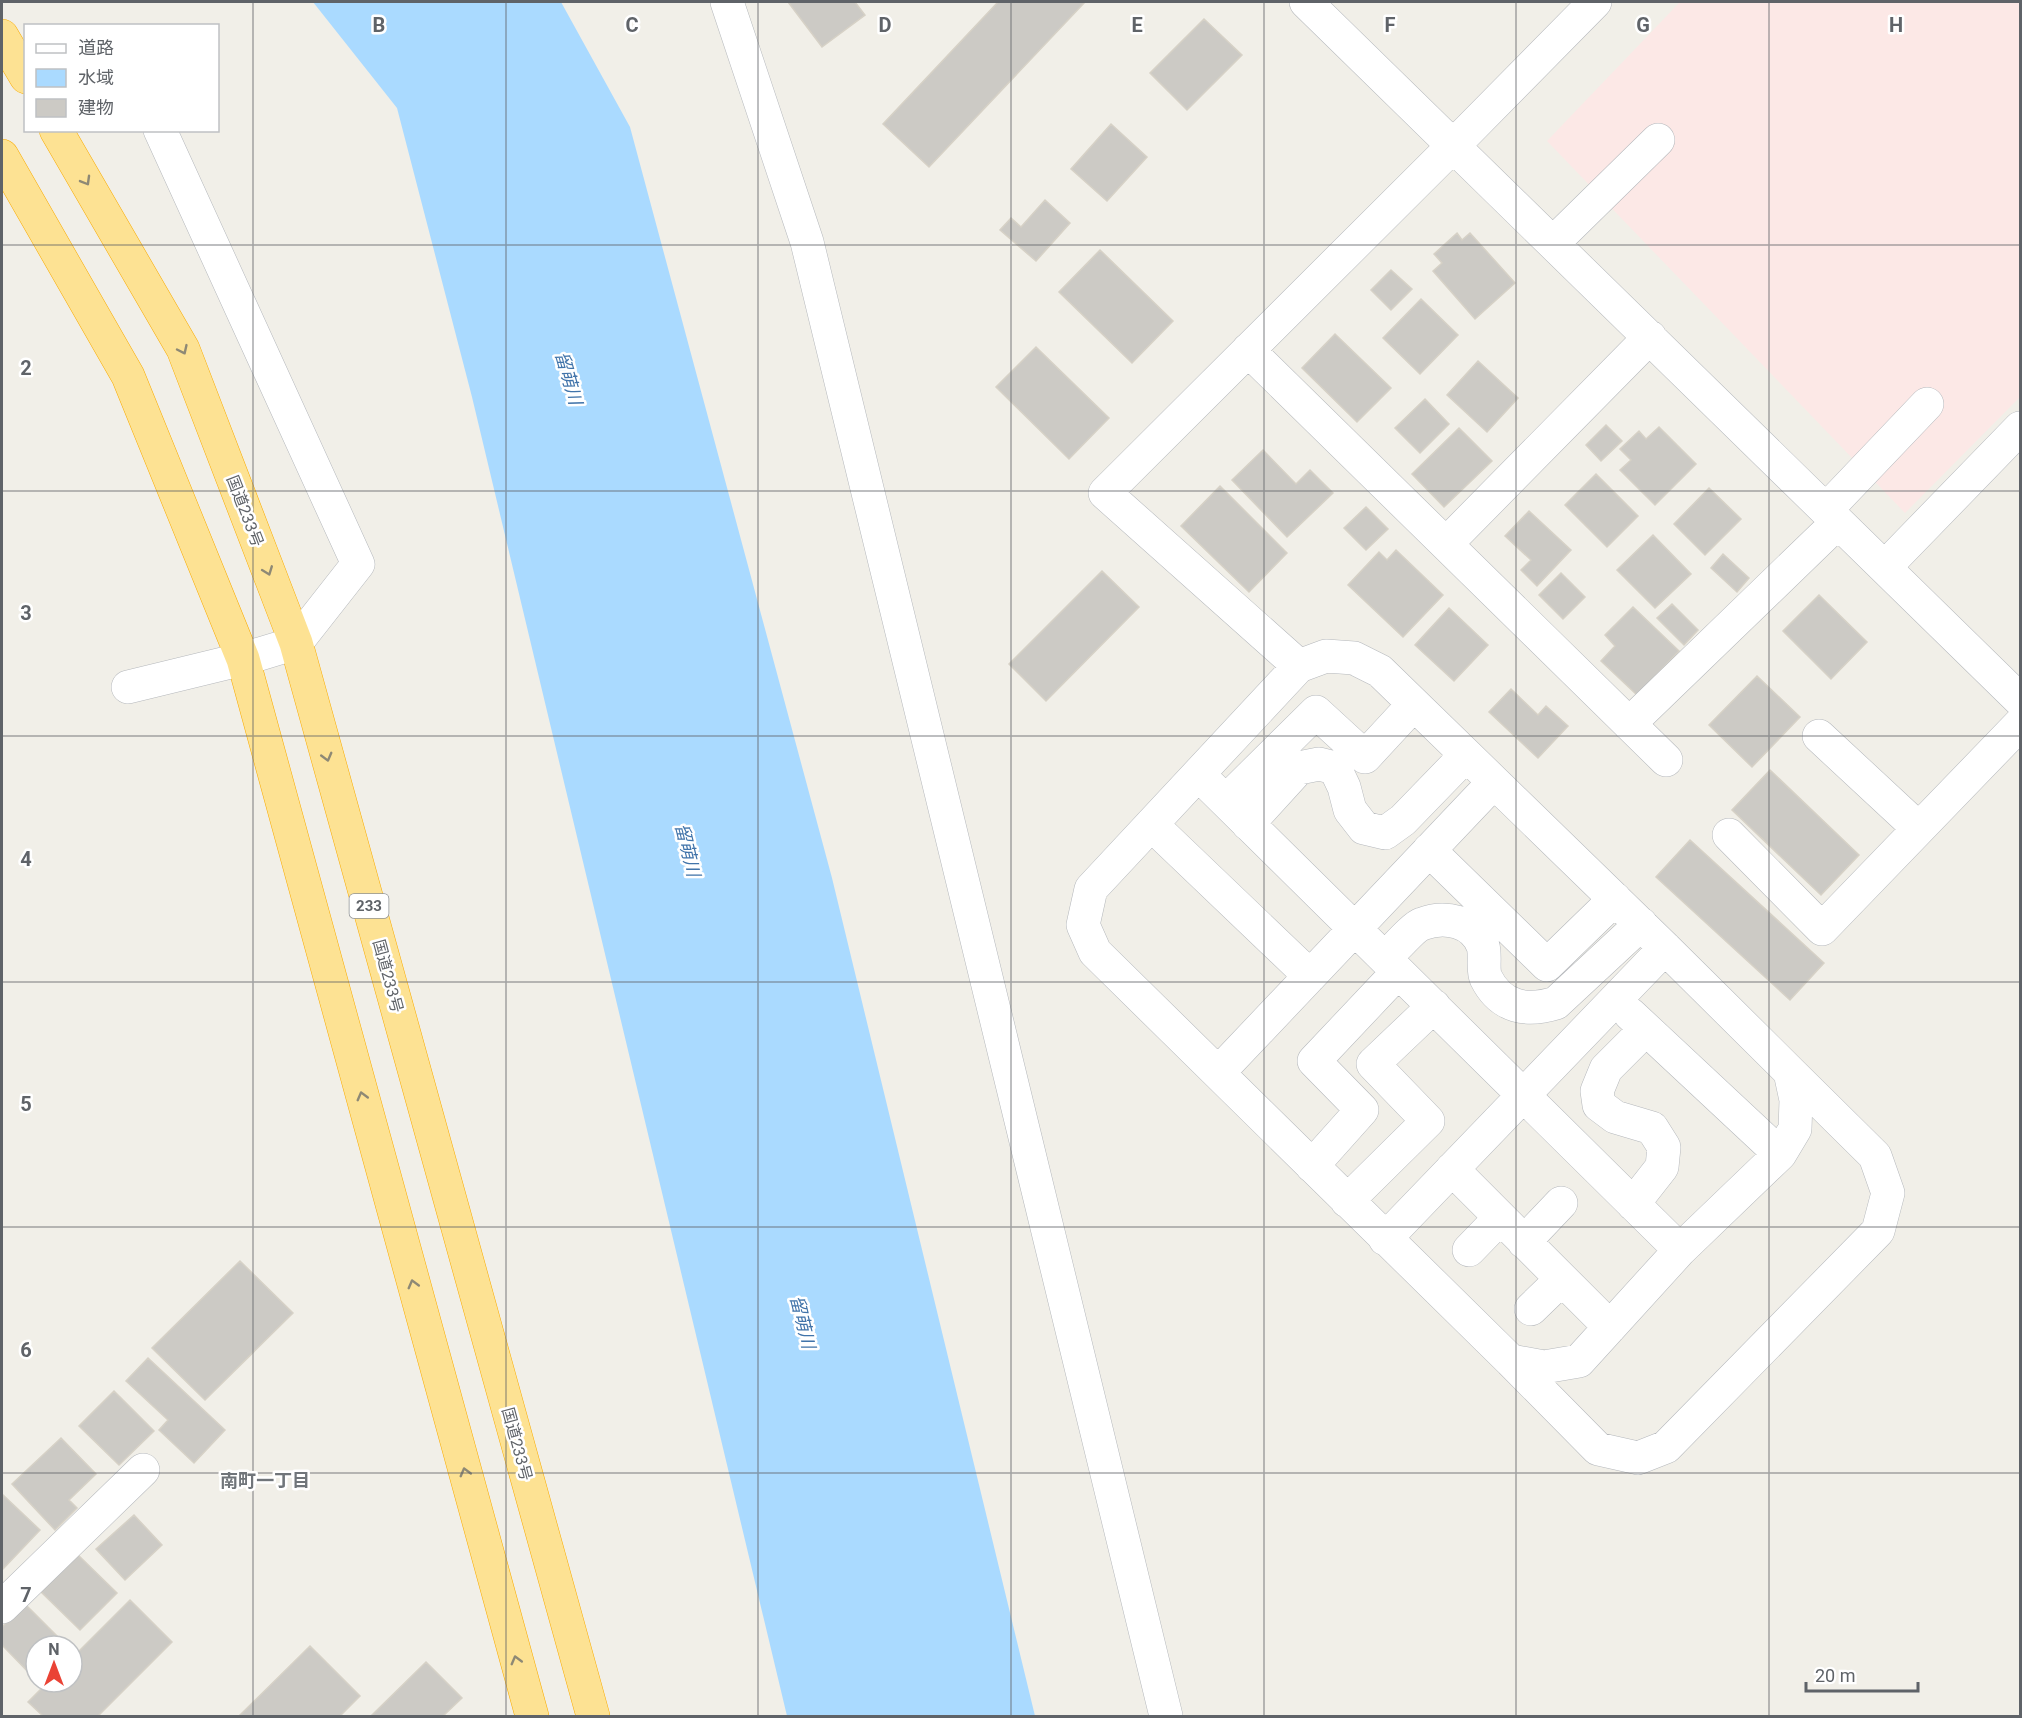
<svg xmlns="http://www.w3.org/2000/svg" width="2022" height="1718" font-family="Roboto,'Noto Sans JP',sans-serif">
	<style>
		.medical { fill: #fce8e6 }
		.water { fill: #aadaff }
		.building { fill: #cccac5; stroke: #d6d1c6; stroke-width: 1.5 }
		.lines { fill: none; stroke-linecap: round; stroke-linejoin: round }
		.minor-casing { stroke: #b5b8bc; stroke-width: 34 }
		.highway-casing { stroke: #f9ab00; stroke-width: 34 }
		.minor { stroke: #fff; stroke-width: 33 }
		.highway { stroke: #fde293; stroke-width: 33 }
		.oneway { stroke: #8e8975 }
		.grid { fill: none; stroke: #5f6368; stroke-width: 1.5; stroke-opacity: 0.55 }
		.labels { text-anchor: middle; dominant-baseline: central; stroke-width: 5; stroke-linejoin: round; paint-order: stroke }
		.shield { fill: #fff; stroke: #8f9295; stroke-width: 1.5 }
		.shield-label { font-size: 15px; font-weight: bold; fill: #5f6368 }
		.street-label { font-size: 16px; fill: #5f6368; stroke: #fff }
		.water-label { font-size: 18px; font-style: italic; fill: #4174aa; stroke: #fff }
		.neighbourhood-label { font-size: 18px; font-weight: bold; fill: #70757a; stroke: #fff }
		.grid-label { font-size: 20px; text-anchor: middle; font-weight: bold; fill: #5f6368; stroke: #fff; stroke-width: 5; stroke-linejoin: round; paint-order: stroke }
	</style>
	<rect width="100%" height="100%" fill="#f1efe8"/>
	<path class="medical" d="M1680 2H2020V397L1905 513 1547 141Z"/>
	<path class="water" d="M313 2H561L630 127 832 878 1035 1716H787L472 397 397 108Z"/>
	<path class="building" d="M788 2H855L865 15 822 47Z
		M998 2H1085L929 167 883 124Z
		M1204 19 1242 55 1187 110 1150 73Z
		M1111 124 1147 157 1107 201 1071 169Z
		M1045 200 1070 223 1036 261 1000 230 1011 218 1021 227Z
		M1457 233 1462 240 1470 233 1515 283 1475 319 1433 271 1442 263 1434 254Z
		M1100 250 1173 321 1132 363 1059 292Z
		M1391 270 1412 289 1391 310 1371 290Z
		M1421 299 1458 335 1420 374 1383 338Z
		M1335 334 1391 388 1357 422 1302 368Z
		M1036 347 1109 418 1069 459 996 387Z
		M1478 361 1518 398 1487 432 1447 395Z
		M1425 399 1449 424 1420 453 1395 428Z
		M1606 425 1622 441 1601 461 1586 445Z
		M1659 427 1696 464 1655 505 1620 470 1631 460 1620 449 1639 431 1646 439Z
		M1459 428 1492 461 1444 507 1412 474Z
		M1263 450 1296 484 1310 470 1333 493 1287 537 1232 480Z
		M1596 474 1638 516 1607 547 1565 505Z
		M1220 486 1287 553 1249 592 1181 526Z
		M1709 488 1741 519 1705 555 1674 524Z
		M1366 507 1388 529 1366 550 1344 528Z
		M1529 511 1571 550 1537 586 1521 570 1531 560 1505 536Z
		M1653 535 1691 574 1655 608 1617 570Z
		M1396 550 1443 595 1403 637 1348 585 1379 552 1387 560Z
		M1723 554 1749 578 1737 592 1711 568Z
		M1102 571 1139 607 1046 701 1009 664Z
		M1561 573 1585 597 1563 619 1539 595Z
		M1819 595 1867 642 1831 679 1783 631Z
		M1672 604 1698 630 1684 645 1657 618Z
		M1633 607 1679 651 1637 695 1601 661 1615 646 1605 635Z
		M1449 608 1488 645 1454 681 1415 645Z
		M1757 676 1800 717 1752 767 1709 725Z
		M1511 689 1538 715 1546 706 1568 726 1538 758 1489 712Z
		M1770 770 1859 855 1821 895 1732 810Z
		M1690 840 1824 963 1790 1000 1656 877Z
		M240 1261 293 1313 205 1400 152 1348Z
		M148 1358 225 1430 194 1463 159 1430 168 1420 126 1381Z
		M114 1391 154 1431 119 1465 79 1426Z
		M61 1438 96 1474 69 1500 77 1508 55 1530 12 1484Z
		M2 1494 40 1530 3 1569 2 1567Z
		M134 1515 162 1545 125 1580 96 1549Z
		M75 1552 117 1593 80 1630 38 1589Z
		M130 1600 172 1642 98 1716H43L28 1702 48 1682H72V1658Z
		M25 1604 63 1642 59 1646H36V1670L31 1675 2 1645V1627Z
		M310 1646 360 1696 340 1716H239Z
		M426 1662 462 1698 443 1716H371Z"/>
	<g class="lines">
		<g class="minor-casing">
			<path id="minor" d="M727 2 807 242 1166 1716
				M1306 2 2020 700
				M1553 243 1658 140
				M1248 350 1666 760
				M1826 510 1927 404
				M1446 544 1650 337
				M1885 567 2020 428
				M1326 656 1354 658 1380 671 1665 948 1790 1072 1796 1100 1795 1129 1780 1154 1680 1250 1579 1361 1544 1367 1511 1361 1095 952 1083 925 1091 889 1299 666Z
				M1299 666 1105 493 1453 146 1595 2
				M128 687 243 659 296 643 358 564 160 130
				M1629 724 1838 522
				M1819 736 1918 828
				M1199 775 1680 1250
				M1226 801 1316 712 1365 757 1414 704
				M1248 824 1299 768 1319 764 1335 768 1344 787 1350 810 1364 828 1385 833 1403 820 1466 755
				M1152 825 1310 976
				M1729 835 1822 929 2020 724
				M1429 850 1547 965 1615 899
				M1385 958C1393 951 1413 927 1422 924 1445 915 1474 921 1483 946 1486 956 1482 969 1486 978 1501 1008 1527 1012 1556 1003L1641 924
				M1630 1014 1780 1154
				M1218 1073 1494 782
				M1312 1166 1362 1110 1314 1061 1398 972
				M1452 1169 1610 1327
				M1347 1201 1428 1121 1373 1064 1434 1006
				M1633 1204 1662 1167 1664 1147 1652 1128 1615 1117 1599 1105 1597 1091 1606 1069 1646 1029
				M1385 1239 1665 948
				M1524 1242 1561 1203
				M1469 1250 1500 1218
				M1531 1309 1562 1279
				M1511 1361 1598 1449 1638 1458 1666 1447 1878 1231 1888 1193 1875 1156 1790 1072
				M2 1607 143 1470"/>
		</g>
		<g class="highway-casing">
			<path id="highway" d="M2 36 26 77
				M56 130 183 349 296 643 593 1716
				M2 156 128 376 243 659 532 1716"/>
		</g>
		<use href="#minor" class="minor"/>
		<use href="#highway" class="highway"/>
	</g>
	<defs><path id="oneway-chevron" d="M-2-3.5L2.5 0L-2 3.5" fill="none" stroke-width="1.6" stroke-linecap="round" stroke-linejoin="round" transform="scale(1.5)"/></defs>
	<g class="oneway">
		<use href="#oneway-chevron" transform="translate(86 181) rotate(60)"/>
		<use href="#oneway-chevron" transform="translate(183 350) rotate(65)"/>
		<use href="#oneway-chevron" transform="translate(268 571) rotate(69)"/>
		<use href="#oneway-chevron" transform="translate(327 757) rotate(75)"/>
		<use href="#oneway-chevron" transform="translate(362 1096) rotate(-105)"/>
		<use href="#oneway-chevron" transform="translate(413 1284) rotate(-105)"/>
		<use href="#oneway-chevron" transform="translate(465 1472) rotate(-105)"/>
		<use href="#oneway-chevron" transform="translate(516 1660) rotate(-105)"/>
	</g>
	<path class="grid" d="M253 2V1716M506 2V1716M758 2V1716M1011 2V1716M1264 2V1716M1516 2V1716M1769 2V1716M2 245H2020M2 491H2020M2 736H2020M2 982H2020M2 1227H2020M2 1473H2020"/>
	<g class="labels">
		<rect class="shield" x="349.5" y="894" width="39" height="24" rx="4.5"/>
		<g class="shield-label">
			<text x="369" y="906">233</text>
		</g>
		<g class="street-label">
			<text transform="translate(245 511) rotate(69)">国道233号</text>
			<text transform="translate(388 976) rotate(75)">国道233号</text>
			<text transform="translate(517 1444) rotate(75)">国道233号</text>
		</g>
		<g class="water-label">
			<text transform="translate(569 378) rotate(74)">留萌川</text>
			<text transform="translate(688 850) rotate(76)">留萌川</text>
			<text transform="translate(803 1322) rotate(76)">留萌川</text>
		</g>
		<g class="neighbourhood-label">
			<text x="265" y="1480">南町一丁目</text>
		</g>
	</g>
	<g class="grid-label">
		<text x="379" y="32">B</text>
		<text x="632" y="32">C</text>
		<text x="885" y="32">D</text>
		<text x="1137" y="32">E</text>
		<text x="1390" y="32">F</text>
		<text x="1643" y="32">G</text>
		<text x="1896" y="32">H</text>
		<text x="26" y="375">2</text>
		<text x="26" y="620">3</text>
		<text x="26" y="866">4</text>
		<text x="26" y="1111">5</text>
		<text x="26" y="1357">6</text>
		<text x="26" y="1602">7</text>
	</g>
	<rect width="2022" height="1718" fill="none" stroke="#5f6368" stroke-width="6"/>
	<rect x="24" y="24" width="195" height="108" fill="#ffffff" stroke="#bfc1c3" stroke-width="1.5"/>
	<rect x="36" y="44" width="30" height="9" fill="#ffffff" stroke="#bfc1c3" stroke-width="1.5"/>
	<text x="78" y="54" font-size="18" fill="#5f6368">道路</text>
	<rect x="36" y="69" width="30" height="18" fill="#aadaff" stroke="#bfc1c3" stroke-width="1.5"/>
	<text x="78" y="84" font-size="18" fill="#5f6368">水域</text>
	<rect x="36" y="99" width="30" height="18" fill="#cccac5" stroke="#bfc1c3" stroke-width="1.5"/>
	<text x="78" y="114" font-size="18" fill="#5f6368">建物</text>
	<g transform="translate(54 1664)"><circle r="28" fill="#ffffff" stroke="#bfc1c3" stroke-width="1.5"/>
	<path d="M0-4.5L10 22L0 15L-10 22Z" fill="#ea4335"/>
	<text y="-9" font-size="16" font-weight="bold" text-anchor="middle" fill="#5f6368">N</text>
	</g>
	<path d="M1806 1682v9h112v-9" fill="none" stroke="#5f6368" stroke-width="3"/>
	<text x="1815" y="1682" font-size="18" fill="#5f6368" stroke="#ffffff" stroke-width="4.5" paint-order="stroke">20 m</text>
</svg>
